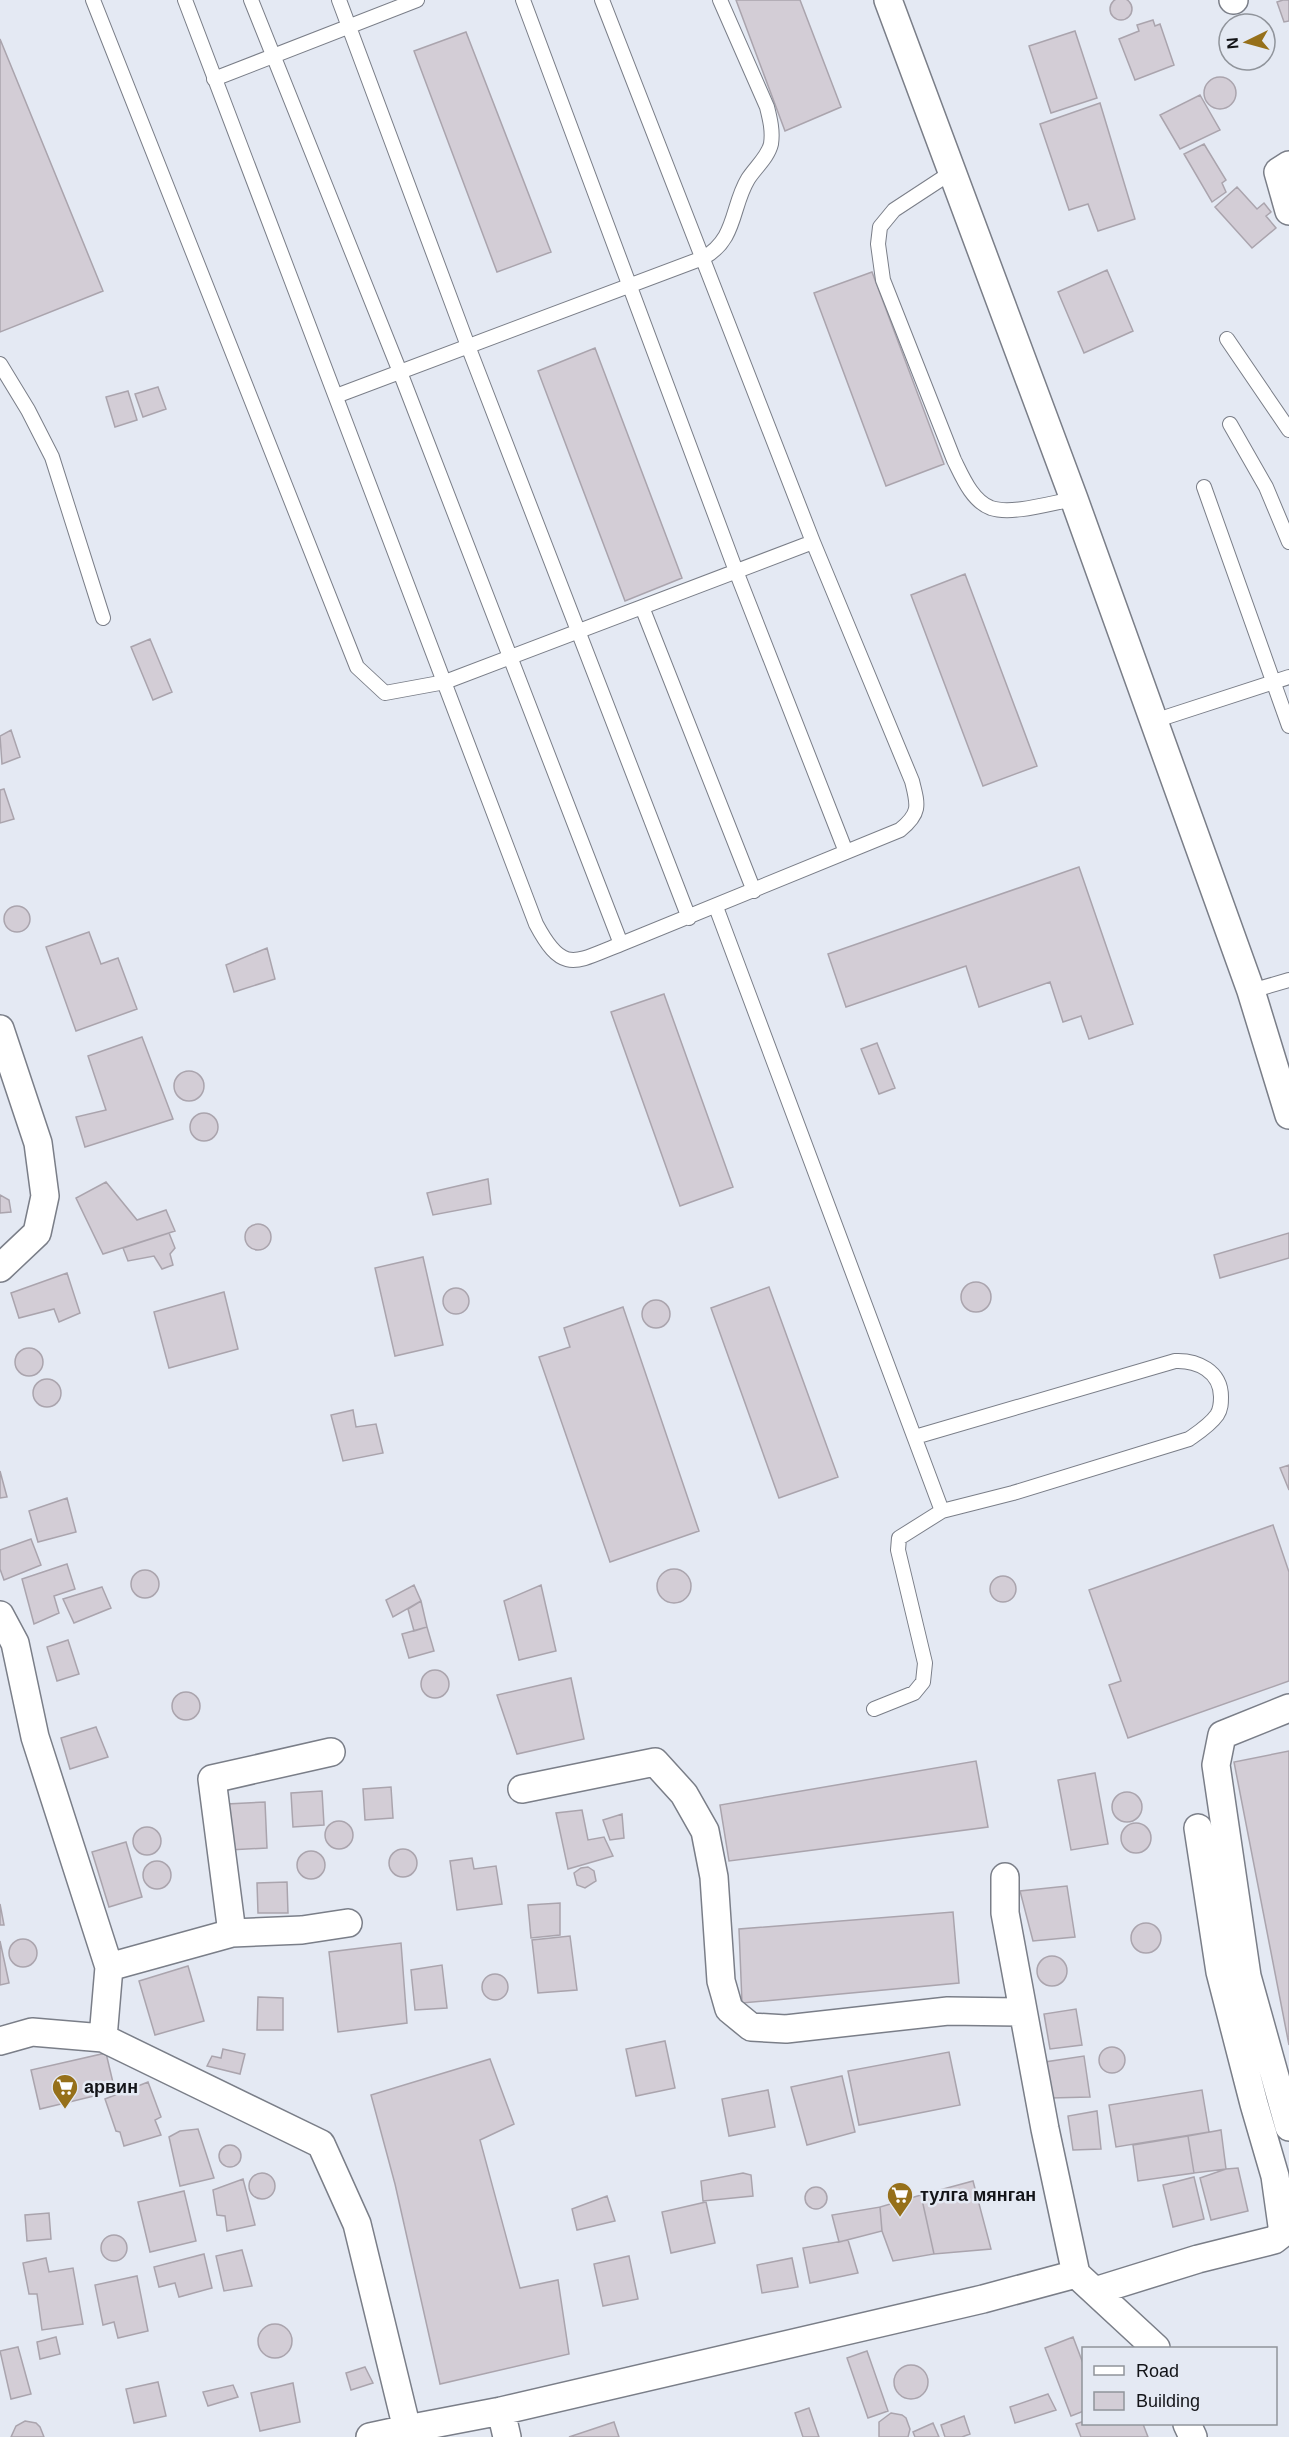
<svg xmlns="http://www.w3.org/2000/svg" width="1289" height="2437" font-family="Arial,sans-serif">
	<style>
		.building { fill: #d3cdd6; stroke: #aaa4ad; stroke-width: 1.5 }
		.lines { fill: none; stroke-linecap: round; stroke-linejoin: round }
		.service-casing { stroke: #7a7e88; stroke-width: 16 }
		.minor-casing { stroke: #7a7e88; stroke-width: 30 }
		.service { stroke: #fff; stroke-width: 14 }
		.minor { stroke: #fff; stroke-width: 27 }
		.labels { text-anchor: middle; dominant-baseline: central; stroke-width: 5; stroke-linejoin: round; paint-order: stroke }
		.poi-label { font-size: 18px; font-weight: bold; fill: #131418; stroke: #e4e9f3; text-anchor: start }
	</style>
	<rect width="100%" height="100%" fill="#e4e9f3"/>
	<path class="building" d="M1110 9a11 11 0 1 1 22 0a11 11 0 1 1-22 0Z
		M736 0H800L841 107 785 131Z
		M1283 0H1289V21L1284 22 1277 2Z
		M1153 20 1155 26 1160 24 1174 65 1135 80 1119 39 1139 31 1137 25Z
		M1075 31 1097 98 1051 113 1029 46Z
		M466 32 551 252 497 272 414 51Z
		M0 39 103 291 0 332Z
		M1204 93a16 16 0 1 1 32 0a16 16 0 1 1-32 0Z
		M1200 95 1220 130 1180 149 1160 115Z
		M1100 103 1135 219 1098 231 1088 204 1069 210 1040 124Z
		M1204 144 1226 180 1222 183 1226 192 1212 202 1184 154Z
		M1237 187 1257 209 1264 203 1271 212 1266 216 1276 228 1252 248 1215 207Z
		M1107 270 1133 331 1084 353 1058 292Z
		M872 272 944 464 886 486 814 293Z
		M595 348 682 578 625 601 538 371Z
		M158 387 166 409 143 417 135 394Z
		M128 391 137 420 115 427 106 397Z
		M965 574 1037 766 983 786 911 595Z
		M150 639 172 692 153 700 131 647Z
		M11 730 20 757 2 764 0 736Z
		M4 789 14 819 0 823V790Z
		M1079 867 1133 1024 1089 1039 1081 1016 1063 1022 1050 982 979 1007 966 966 846 1007 828 954Z
		M4 919a13 13 0 1 1 26 0a13 13 0 1 1-26 0Z
		M89 932 101 964 118 958 137 1009 76 1031 46 947Z
		M267 948 275 979 234 992 226 965Z
		M664 994 733 1187 680 1206 611 1012Z
		M142 1037 173 1119 85 1147 76 1117 106 1110 88 1056Z
		M877 1043 895 1088 879 1094 861 1049Z
		M174 1086a15 15 0 1 1 30 0a15 15 0 1 1-30 0Z
		M190 1127a14 14 0 1 1 28 0a14 14 0 1 1-28 0Z
		M488 1179 491 1204 433 1215 427 1193Z
		M106 1182 137 1220 166 1210 175 1231 103 1254 76 1198Z
		M0 1195 9 1200 11 1212 0 1213Z
		M245 1237a13 13 0 1 1 26 0a13 13 0 1 1-26 0Z
		M169 1233 175 1248 170 1254 173 1265 162 1269 154 1256 128 1261 123 1248Z
		M1289 1233V1258L1220 1278 1214 1255Z
		M423 1257 443 1345 395 1356 375 1268Z
		M67 1273 80 1313 59 1322 54 1309 19 1318 11 1293Z
		M961 1297a15 15 0 1 1 30 0a15 15 0 1 1-30 0Z
		M769 1287 838 1477 779 1498 711 1308Z
		M443 1301a13 13 0 1 1 26 0a13 13 0 1 1-26 0Z
		M224 1292 238 1349 169 1368 154 1312Z
		M642 1314a14 14 0 1 1 28 0a14 14 0 1 1-28 0Z
		M623 1307 699 1531 610 1562 539 1357 570 1347 564 1328Z
		M15 1362a14 14 0 1 1 28 0a14 14 0 1 1-28 0Z
		M33 1393a14 14 0 1 1 28 0a14 14 0 1 1-28 0Z
		M353 1410 356 1427 376 1424 383 1453 343 1461 331 1415Z
		M1289 1465V1490L1280 1468Z
		M0 1471 7 1497 0 1498Z
		M67 1498 76 1532 38 1542 29 1511Z
		M1273 1525 1289 1572V1681L1128 1738 1109 1685 1121 1681 1089 1590Z
		M31 1539 41 1565 4 1580 0 1569V1550Z
		M67 1564 75 1589 54 1596 59 1613 34 1624 22 1579Z
		M657 1586a17 17 0 1 1 34 0a17 17 0 1 1-34 0Z
		M131 1584a14 14 0 1 1 28 0a14 14 0 1 1-28 0Z
		M990 1589a13 13 0 1 1 26 0a13 13 0 1 1-26 0Z
		M414 1585 421 1601 393 1617 386 1600Z
		M541 1585 556 1651 519 1660 504 1601Z
		M102 1587 111 1608 74 1623 63 1599Z
		M421 1601 427 1627 414 1631 408 1609Z
		M427 1627 434 1651 409 1658 402 1634Z
		M68 1640 79 1674 57 1681 47 1647Z
		M421 1684a14 14 0 1 1 28 0a14 14 0 1 1-28 0Z
		M571 1678 584 1739 517 1754 497 1695Z
		M172 1706a14 14 0 1 1 28 0a14 14 0 1 1-28 0Z
		M96 1727 108 1757 70 1769 61 1738Z
		M1289 1751V2045L1234 1762Z
		M976 1761 988 1827 729 1861 720 1805Z
		M1095 1773 1108 1844 1071 1850 1058 1780Z
		M391 1787 393 1818 365 1820 363 1789Z
		M322 1791 324 1825 293 1827 291 1793Z
		M1112 1807a15 15 0 1 1 30 0a15 15 0 1 1-30 0Z
		M265 1802 267 1848 229 1850 227 1804Z
		M582 1810 588 1840 604 1837 613 1856 568 1869 556 1813Z
		M622 1814 624 1838 610 1840 603 1820Z
		M325 1835a14 14 0 1 1 28 0a14 14 0 1 1-28 0Z
		M1121 1838a15 15 0 1 1 30 0a15 15 0 1 1-30 0Z
		M133 1841a14 14 0 1 1 28 0a14 14 0 1 1-28 0Z
		M126 1842 142 1897 109 1907 92 1852Z
		M389 1863a14 14 0 1 1 28 0a14 14 0 1 1-28 0Z
		M297 1865a14 14 0 1 1 28 0a14 14 0 1 1-28 0Z
		M472 1858 474 1869 496 1866 502 1904 457 1910 450 1861Z
		M143 1875a14 14 0 1 1 28 0a14 14 0 1 1-28 0Z
		M588 1867 594 1871 596 1881 585 1888 577 1885 574 1873 581 1868Z
		M287 1882 288 1913H258L257 1883Z
		M1067 1886 1075 1937 1033 1941 1020 1891Z
		M560 1903V1935L531 1938 528 1905Z
		M0 1904 4 1925H0Z
		M953 1912 959 1983 742 2003 739 1929Z
		M1131 1938a15 15 0 1 1 30 0a15 15 0 1 1-30 0Z
		M570 1936 577 1990 538 1993 532 1940Z
		M9 1953a14 14 0 1 1 28 0a14 14 0 1 1-28 0Z
		M0 1941 9 1983 0 1985Z
		M401 1943 407 2023 338 2032 329 1952Z
		M1037 1971a15 15 0 1 1 30 0a15 15 0 1 1-30 0Z
		M442 1965 447 2008 415 2010 411 1970Z
		M188 1966 204 2021 155 2035 139 1981Z
		M482 1987a13 13 0 1 1 26 0a13 13 0 1 1-26 0Z
		M258 1997 283 1998V2030H257Z
		M1076 2009 1082 2045 1050 2049 1044 2014Z
		M665 2041 675 2088 636 2096 626 2049Z
		M1099 2060a13 13 0 1 1 26 0a13 13 0 1 1-26 0Z
		M223 2049 245 2054 240 2074 207 2066 212 2056 221 2058Z
		M949 2052 960 2105 859 2125 848 2071Z
		M106 2053 115 2091 40 2109 31 2070Z
		M1084 2056 1090 2097 1050 2098 1045 2062Z
		M490 2059 514 2124 480 2140 520 2288 558 2280 569 2354 440 2384 395 2184 371 2095Z
		M842 2076 855 2132 807 2145 791 2087Z
		M148 2082 161 2117 155 2120 161 2135 124 2146 120 2132 116 2131 105 2099Z
		M768 2090 775 2127 729 2136 722 2099Z
		M1202 2090 1209 2132 1116 2147 1109 2105Z
		M1097 2111 1101 2149 1073 2150 1068 2116Z
		M198 2129 214 2178 180 2186 169 2137 180 2131Z
		M1221 2130 1226 2169 1194 2173 1188 2136Z
		M1188 2136 1194 2173 1138 2181 1133 2145Z
		M219 2156a11 11 0 1 1 22 0a11 11 0 1 1-22 0Z
		M1238 2168 1248 2211 1211 2220 1200 2178 1226 2169Z
		M249 2186a13 13 0 1 1 26 0a13 13 0 1 1-26 0Z
		M743 2173 751 2175 753 2196 703 2201 701 2181Z
		M1194 2177 1204 2219 1173 2227 1163 2185Z
		M243 2179 255 2225 227 2231 225 2216 217 2215 213 2190Z
		M973 2181 991 2249 934 2254 921 2195Z
		M805 2198a11 11 0 1 1 22 0a11 11 0 1 1-22 0Z
		M184 2191 196 2241 150 2252 138 2202Z
		M921 2195 934 2254 893 2261 882 2231 880 2207Z
		M607 2196 615 2221 577 2230 572 2209Z
		M706 2202 715 2243 671 2253 662 2212Z
		M880 2207 882 2231 839 2242 832 2215Z
		M49 2213 51 2239 27 2241 25 2215Z
		M101 2248a13 13 0 1 1 26 0a13 13 0 1 1-26 0Z
		M848 2240 858 2273 810 2283 803 2248Z
		M242 2250 252 2286 224 2291 216 2256Z
		M204 2254 212 2288 179 2297 175 2283 159 2287 154 2267Z
		M629 2256 638 2299 603 2306 594 2264Z
		M46 2258 49 2272 73 2268 83 2324 42 2330 37 2294H29L23 2263Z
		M792 2258 798 2287 762 2293 757 2265Z
		M137 2276 148 2331 118 2338 114 2322 103 2325 95 2285Z
		M258 2341a17 17 0 1 1 34 0a17 17 0 1 1-34 0Z
		M56 2337 60 2354 40 2359 37 2342Z
		M1073 2337 1084 2366V2411L1071 2416 1045 2348Z
		M18 2347 31 2394 11 2399 0 2351Z
		M867 2351 888 2411 868 2418 847 2358Z
		M894 2382a17 17 0 1 1 34 0a17 17 0 1 1-34 0Z
		M365 2367 373 2383 351 2390 346 2373Z
		M158 2382 166 2416 134 2423 126 2389Z
		M293 2383 300 2422 260 2431 251 2393Z
		M233 2385 238 2397 208 2406 203 2392Z
		M1048 2394 1056 2410 1015 2423 1010 2407Z
		M809 2408 819 2437H803L795 2413Z
		M891 2413 902 2415 906 2418 910 2429 908 2437H879V2422Z
		M964 2416 970 2434 962 2437H945L941 2425Z
		M25 2421 36 2423 40 2427 44 2437H11L16 2426Z
		M1084 2421V2424H1143L1148 2437H1081L1076 2424Z
		M614 2422 619 2437H569Z
		M933 2423 939 2437H915L913 2432Z"/>
	<g class="lines">
		<g class="service-casing">
			<path id="service" d="M93 0 357 667 385 693 445 682 813 542
				M185 0 536 924C563 975 575 962 621 944L900 830C921 813 918 805 912 781L813 542 602 0
				M251 0 400 372 621 944
				M339 0 468 346 689 918
				M523 0 736 571 846 852
				M214 79 417 0
				M952 172 894 210 880 227 878 244 883 280 954 460C962 476 972 501 991 508 1012 515 1051 503 1074 499
				M1227 339 1289 430
				M0 364 28 410 52 457 103 618
				M336 396 703 258C737 239 731 207 748 179 755 168 768 157 771 144 773 131 770 119 767 107L720 0
				M1230 424 1266 487 1289 542
				M1204 487 1289 726
				M642 607 754 891
				M1154 721 1289 677
				M716 907 942 1511
				M1251 991 1289 980
				M874 1709 914 1693 923 1682 925 1663 898 1550 899 1538 942 1511 1013 1493 1189 1439C1199 1432 1210 1425 1217 1415 1221 1409 1221 1403 1221 1397 1221 1371 1197 1360 1175 1361L915 1437"/>
		</g>
		<g class="minor-casing">
			<path id="minor" d="M888 0 1074 499 1251 991 1289 1115
				M1233 0H1234
				M1289 165 1278 172 1289 211
				M0 1029 38 1143 45 1196 37 1233 0 1268
				M0 1615 15 1643 35 1737 109 1967 103 2038
				M1289 1708 1222 1735 1216 1765 1247 1976 1289 2127
				M522 1789 655 1762 684 1794 705 1831 714 1877 721 1981 729 2009 751 2027 786 2029 948 2011 1023 2012
				M1005 1877V1913L1045 2129 1076 2274
				M232 1933 302 1930 348 1923
				M109 1967 232 1933 212 1779 331 1752
				M0 2041 32 2032 103 2038 321 2144 357 2224 407 2429 501 2411 983 2299 1076 2274 1156 2348
				M1095 2291 1198 2259 1274 2240 1283 2233 1275 2176 1254 2104 1220 1972 1198 1828
				M501 2411 507 2437
				M1187 2424 1193 2437
				M370 2437 407 2429"/>
		</g>
		<use href="#service" class="service"/>
		<use href="#minor" class="minor"/>
	</g>
	<defs>
		<g id="supermarket-pin" transform="scale(1.35)"><path d="M0 17L-7.5 6A9.5 9.5 0 1 1 7.5 6Z" fill="#96701a" stroke="#e4e9f3"/><path d="M-6-5.5h2.5l.6 2H6L4.5 2H-2.5L-4.4-4H-6ZM-1.5 3.2a1.3 1.3 0 1 0 .1 0ZM3 3.2a1.3 1.3 0 1 0 .1 0Z" fill="#fff"/></g>
	</defs>
	<g fill-rule="evenodd">
		<use href="#supermarket-pin" x="65" y="2087"/>
		<use href="#supermarket-pin" x="900" y="2195"/>
	</g>
	<g class="labels">
		<g class="poi-label">
			<text x="84" y="2087">арвин</text>
			<text x="920" y="2195">тулга мянган</text>
		</g>
	</g>
	<rect x="1082" y="2347" width="195" height="78" fill="#e4e9f3" stroke="#90949b" stroke-width="1.5"/>
	<rect x="1094" y="2366" width="30" height="9" fill="#ffffff" stroke="#90949b" stroke-width="1.5"/>
	<text x="1136" y="2377" font-size="18" fill="#131418">Road</text>
	<rect x="1094" y="2392" width="30" height="18" fill="#d3cdd6" stroke="#90949b" stroke-width="1.5"/>
	<text x="1136" y="2407" font-size="18" fill="#131418">Building</text>
	<g transform="translate(1247 42) rotate(265)"><circle r="28" fill="#e4e9f3" stroke="#90949b" stroke-width="1.5"/>
	<path d="M0-4.5L10 22L0 15L-10 22Z" fill="#96701a"/>
	<text y="-9" font-size="16" font-weight="bold" text-anchor="middle" fill="#131418">N</text>
	</g>
</svg>
